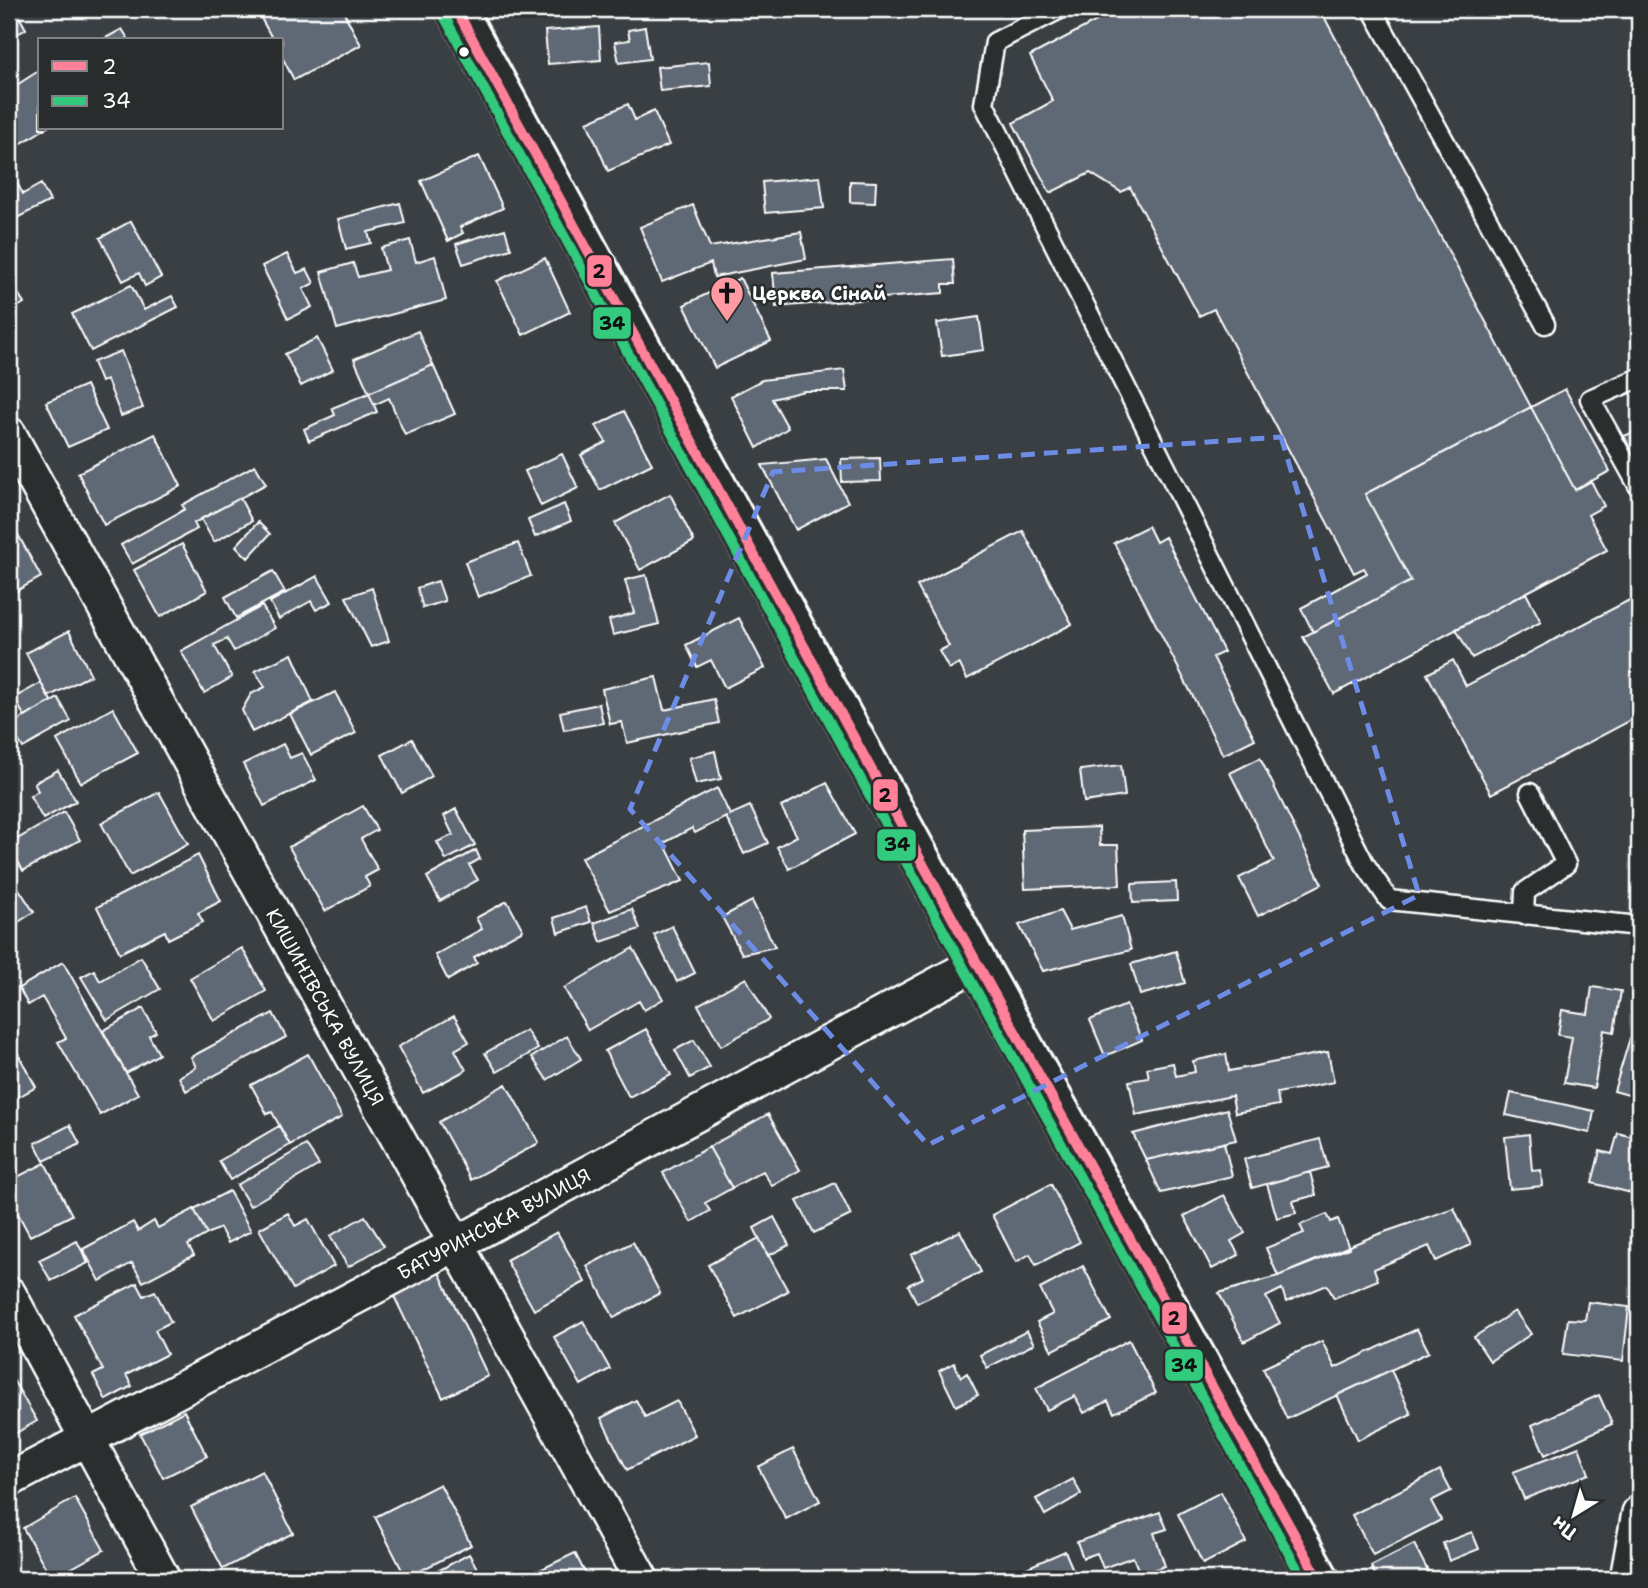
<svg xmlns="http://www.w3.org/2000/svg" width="1648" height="1588" font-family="'Shantell Sans',sans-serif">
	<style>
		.building { fill: #5e6875; stroke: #fff; stroke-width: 2 }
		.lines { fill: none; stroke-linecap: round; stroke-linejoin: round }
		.service-casing { stroke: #fff; stroke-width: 23 }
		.minor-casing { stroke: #fff; stroke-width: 38 }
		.primary-casing { stroke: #fff; stroke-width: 44 }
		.service { stroke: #2a2d2e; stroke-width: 18 }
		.minor { stroke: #2a2d2e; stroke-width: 33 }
		.primary { stroke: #2a2d2e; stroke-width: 38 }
		.bus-1-casing { stroke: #2a2d2e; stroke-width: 16 }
		.bus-2-casing { stroke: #2a2d2e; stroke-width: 16 }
		.bus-1 { stroke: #ff8098; stroke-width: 10 }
		.bus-2 { stroke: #33ca7d; stroke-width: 10 }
		.marked { fill: none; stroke: #6c8ce6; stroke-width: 5; stroke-dasharray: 14 9; stroke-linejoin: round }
		.bus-dot { fill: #fff; stroke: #2a2d2e; stroke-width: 2.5 }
		.labels { text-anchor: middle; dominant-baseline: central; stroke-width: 5; stroke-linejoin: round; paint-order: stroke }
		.poi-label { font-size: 19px; font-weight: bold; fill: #fff; stroke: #2a2d2e; text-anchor: start }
		.street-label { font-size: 19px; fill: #fff; stroke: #2a2d2e }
		.line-badge { stroke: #2a2d2e; stroke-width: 2.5 }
		.pale-badge-label { font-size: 19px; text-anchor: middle; font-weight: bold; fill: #111 }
	</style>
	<rect width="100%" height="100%" fill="#3a3f43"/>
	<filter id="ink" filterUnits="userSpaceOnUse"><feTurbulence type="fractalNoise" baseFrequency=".0143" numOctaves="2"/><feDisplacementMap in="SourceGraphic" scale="14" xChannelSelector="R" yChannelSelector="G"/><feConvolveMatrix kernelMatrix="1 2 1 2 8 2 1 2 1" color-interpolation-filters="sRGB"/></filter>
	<g filter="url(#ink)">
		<path class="building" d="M9 9H15L26 29 9 39Z
			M256 9H342L361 45 294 80 282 57V40H273Z
			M1119 9H1320L1531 407 1365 494 1411 581 1313 632 1301 608 1367 573 1364 568 1354 573 1214 309 1199 316 1130 187 1121 192 1090 173 1050 193 1013 123 1053 101 1030 56Z
			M599 27 601 60 548 64 545 31Z
			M645 27 650 59 619 63 615 42 630 40 628 30Z
			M122 29 129 40H102Z
			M709 62 711 86 660 91 657 67Z
			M40 70V128H46L9 151V90Z
			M628 104 635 120 654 111 669 145 608 171 587 122Z
			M479 156 503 208 460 227 463 233 448 241 421 181Z
			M11 172 23 194 41 184 50 201 15 219 9 208Z
			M820 177 824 208 765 213 762 182Z
			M850 181 876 182 875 203 850 202Z
			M400 203 405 223 368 232 371 243 346 249 338 219Z
			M693 205 710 247 801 232 806 259 714 277 711 263 662 282 640 227Z
			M131 221 161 277 145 286 139 273 123 281 100 238Z
			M505 229 511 249 463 264 456 244Z
			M410 240 416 262 435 256 446 300 337 329 321 272 353 263 358 277 387 270 381 248Z
			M287 254 297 273 307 269 314 283 303 289 312 307 288 319 262 266Z
			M545 258 570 312 523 335 497 281Z
			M953 259 955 284H943V293L776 307 773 273Z
			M740 278 771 341 715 368 684 305Z
			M10 280 24 303 9 312V281Z
			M131 285 144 310 172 296 178 307 91 351 72 314Z
			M979 317 984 350 942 356 937 323Z
			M418 331 433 365 369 393 354 359Z
			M317 338 333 370 301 386 285 354Z
			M121 351 143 408 121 416 107 380 101 382 93 362Z
			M433 365 455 414 405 435 389 398 374 405 369 393Z
			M844 370 847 391H804L772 399 788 428 757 448 731 396 762 380Z
			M86 385 107 430 68 447 46 402Z
			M1565 389 1610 471 1575 490 1531 407Z
			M369 393 377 412 309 441 304 429 335 415 332 408Z
			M1531 407 1575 490 1591 481 1604 506 1588 515 1607 550 1334 694 1303 637 1411 581 1365 494Z
			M624 411 652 464 600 490 581 455 606 442 596 426Z
			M1639 430V467L1624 436Z
			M155 434 181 486 104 525 78 473Z
			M562 454 578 488 541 506 525 471Z
			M880 458 881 481 842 482 841 459Z
			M826 459 848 502 796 530 762 465Z
			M255 465 266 484 194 523 197 529 132 564 121 545 185 509 182 505Z
			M670 494 694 541 640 570 615 523Z
			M240 498 252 521 214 542 201 519Z
			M564 504 571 521 535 537 528 520Z
			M258 522 270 534 248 558 236 546Z
			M1148 526 1156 542 1165 537 1224 652 1213 657 1255 739 1223 755 1114 543Z
			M15 529 41 577 9 595V532Z
			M1023 531 1072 624 967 679 959 663 949 669 939 651 949 646 917 586Z
			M518 543 531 576 478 597 465 562Z
			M182 544 207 591 160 617 134 570Z
			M273 571 285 592 236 618 225 597Z
			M646 575 659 624 613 635 609 620 634 613 625 580Z
			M317 576 332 602 316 610 311 601 279 619 270 602Z
			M438 581 445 601 423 608 417 588Z
			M372 588 389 641 371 647 346 597Z
			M1526 593 1541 622 1472 658 1456 629Z
			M1639 595V716L1491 794 1427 674 1453 660 1466 686Z
			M262 606 275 628 234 651 227 639 214 645 232 677 204 693 181 651Z
			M739 618 765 668 725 688 711 660 697 667 686 645Z
			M69 631 91 675 48 697 26 653Z
			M292 654 313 702 252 732 242 710 251 694 265 687 255 671Z
			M656 677 664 710 714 699 719 723 627 743 622 722 610 724 602 689Z
			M41 683 51 701 25 717 14 698Z
			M335 692 356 733 311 755 290 714Z
			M58 698 71 721 23 748 9 725Z
			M599 704 603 723 564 730 560 712Z
			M113 708 138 753 81 783 57 740Z
			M412 739 432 776 402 793 382 755Z
			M283 744 290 758 302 753 316 780 264 806 243 764Z
			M715 751 721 779 696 784 689 758Z
			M1260 758 1322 884 1258 916 1239 878 1274 861 1230 773Z
			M1121 765 1125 796 1084 802 1080 770Z
			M58 770 76 801 43 819 30 796 38 791 34 783Z
			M827 783 855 834 789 869 777 847 797 836 781 807Z
			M717 788 730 815 750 806 768 843 744 854 726 817 695 833 692 828 664 843 683 881 610 911 581 858Z
			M159 792 188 844 130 876 101 823Z
			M363 806 377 830 361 839 378 870 365 877 370 886 325 911 289 847Z
			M456 809 475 845 446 860 437 842 453 835 444 816Z
			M64 812 80 840 23 871 9 844Z
			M1099 827 1100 845H1118L1120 885 1025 889 1022 830Z
			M476 850 480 859 469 865 478 880 440 901 427 877Z
			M198 855 221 901 198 913 203 922 168 939 165 931 120 953 97 907Z
			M9 874 34 912 9 928Z
			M1176 882 1177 901 1133 903 1132 884Z
			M507 901 523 930 474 957 477 963 448 980 435 955 482 929 476 918Z
			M752 901 775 947 742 954 722 917Z
			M586 907 591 922 558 933 554 918Z
			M632 909 640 929 601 942 594 923Z
			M1060 911 1070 930 1122 916 1131 950 1043 971 1019 925Z
			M672 926 695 973 677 982 654 935Z
			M242 948 266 991 214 1021 190 978Z
			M633 948 663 999 644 1010 639 1001 588 1030 564 988Z
			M1176 951 1185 983 1140 995 1131 964Z
			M141 957 160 989 107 1020 81 977 94 970 100 981Z
			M63 962 138 1094 100 1115 58 1042 66 1038 42 997 28 1005 19 988Z
			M746 978 769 1019 721 1046 698 1005Z
			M1592 987 1621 991 1614 1032 1604 1030 1594 1088 1564 1083 1572 1037 1558 1035 1562 1010 1588 1014Z
			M1126 1005 1142 1040 1105 1056 1090 1020Z
			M143 1008 156 1032 149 1036 159 1054 126 1073 103 1031Z
			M273 1013 286 1037 186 1091 179 1077 196 1067 191 1057Z
			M454 1016 469 1042 455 1050 466 1070 423 1093 398 1047Z
			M646 1029 671 1075 629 1097 605 1051Z
			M526 1030 538 1049 497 1072 485 1053Z
			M567 1036 581 1059 547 1080 532 1057Z
			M9 1037 36 1087 9 1102Z
			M1630 1038 1639 1041V1098L1614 1091Z
			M694 1040 710 1067 690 1078 675 1050Z
			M1328 1052 1334 1082 1277 1093 1279 1105 1235 1113 1232 1096 1136 1115 1129 1081 1149 1078 1147 1068 1173 1063 1176 1076 1195 1072 1193 1061 1226 1054 1229 1071Z
			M308 1054 342 1117 290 1145 272 1112 267 1114 251 1085Z
			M506 1084 539 1143 471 1180 439 1122Z
			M1511 1093 1594 1111 1590 1133 1506 1115Z
			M1227 1109 1236 1140 1146 1160 1133 1134Z
			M768 1114 800 1170 772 1186 763 1171 732 1188 709 1147Z
			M70 1125 80 1144 44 1161 35 1143Z
			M279 1126 290 1145 230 1180 219 1161Z
			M1618 1133 1639 1139V1195L1592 1183 1600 1151 1612 1154Z
			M1529 1134 1532 1171 1541 1170 1542 1186 1510 1189 1505 1137Z
			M1320 1139 1328 1167 1252 1188 1244 1159Z
			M1224 1143 1232 1176 1161 1193 1146 1160Z
			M306 1145 319 1165 250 1206 237 1185Z
			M709 1147 732 1188 705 1203 710 1211 691 1222 663 1173Z
			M45 1163 72 1215 30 1236 9 1197V1181Z
			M1310 1172 1316 1195 1293 1201 1296 1213 1277 1218 1267 1184Z
			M835 1183 851 1215 814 1233 797 1201Z
			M1051 1184 1080 1242 1036 1265 1030 1254 1016 1262 992 1215Z
			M229 1191 251 1231 228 1243 220 1228 207 1234 194 1209Z
			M1224 1195 1245 1233 1231 1241 1239 1255 1212 1269 1184 1216Z
			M1454 1208 1471 1245 1436 1261 1429 1246 1374 1269 1378 1280 1334 1298 1327 1285 1286 1302 1282 1289 1266 1297 1280 1323 1244 1342 1219 1293 1278 1276 1376 1235Z
			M194 1209 207 1234 188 1245 194 1255 143 1282 132 1263 100 1281 83 1249 133 1222 138 1231 154 1221 158 1228Z
			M288 1213 295 1226 308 1219 334 1266 293 1289 259 1229Z
			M1327 1214 1331 1222 1338 1219 1349 1248 1278 1276 1266 1248 1304 1233 1300 1225Z
			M365 1216 384 1246 348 1267 330 1236Z
			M774 1217 789 1245 768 1256 754 1228Z
			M960 1231 981 1272 917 1303 908 1285 923 1278 911 1255Z
			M557 1232 585 1282 534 1310 506 1260Z
			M759 1238 788 1291 737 1318 708 1265Z
			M77 1241 88 1263 51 1281 39 1260Z
			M633 1242 660 1293 614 1318 587 1266Z
			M1083 1266 1111 1320 1052 1351 1037 1322 1053 1314 1040 1289Z
			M438 1270 488 1376 443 1398 392 1292Z
			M137 1283 144 1296 155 1291 171 1322 155 1330 167 1354 126 1375 132 1386 106 1400 93 1375 103 1370 74 1315Z
			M1588 1302 1629 1307 1623 1361 1563 1354 1568 1319 1585 1320Z
			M1515 1311 1531 1334 1490 1361 1474 1337Z
			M583 1321 610 1369 581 1385 554 1337Z
			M1417 1329 1429 1352 1287 1419 1263 1368 1322 1341 1335 1368Z
			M1027 1331 1034 1344 987 1368 980 1355Z
			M1129 1340 1156 1393 1114 1413 1108 1401 1084 1413 1075 1396 1047 1410 1036 1388Z
			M954 1363 961 1377 967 1373 978 1395 956 1406 939 1371Z
			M1391 1370 1411 1414 1358 1440 1337 1395Z
			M9 1373 37 1421 9 1437Z
			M1599 1395 1612 1424 1545 1455 1532 1425Z
			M636 1400 645 1417 677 1401 695 1435 627 1470 601 1418Z
			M184 1411 207 1456 163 1478 140 1434Z
			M1579 1447 1589 1474 1524 1499 1513 1472Z
			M793 1449 820 1501 786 1519 758 1467Z
			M1440 1470 1451 1491 1431 1501 1441 1520 1373 1555 1352 1515Z
			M262 1471 293 1533 223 1569 191 1507Z
			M1073 1479 1081 1494 1045 1515 1036 1499Z
			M440 1484 471 1545 406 1578 375 1517Z
			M1221 1492 1246 1542 1203 1564 1178 1514Z
			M75 1498 104 1550 52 1579 23 1528Z
			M1160 1512 1167 1529 1154 1533 1165 1566 1140 1574 1133 1557 1103 1568 1097 1553 1083 1558 1077 1542Z
			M1472 1532 1479 1549 1449 1561 1443 1543Z
			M1414 1544 1432 1579H1377L1371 1566Z
			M1065 1551 1077 1579H1020L1017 1572Z
			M575 1553 588 1579H521Z
			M469 1554 483 1579H423Z"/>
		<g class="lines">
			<g class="service-casing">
				<path id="service" d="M1060 9 995 42 984 104 1364 863 1389 900 1639 926
					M1372 9 1545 324
					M1639 378 1590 399 1639 487
					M1524 915 1525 892 1566 864 1530 793"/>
			</g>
			<g class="minor-casing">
				<path id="minor" d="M9 434 641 1579
					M9 1294 163 1579
					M9 1480 456 1244 977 963
					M1627 1579 1639 1513"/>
			</g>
			<g class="primary-casing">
				<path id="primary" d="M456 9 977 963 1319 1579"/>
			</g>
			<use href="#service" class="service"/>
			<use href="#minor" class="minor"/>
			<use href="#primary" class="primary"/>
			<g class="bus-1-casing">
				<path id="bus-1" d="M456 9 977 963 1319 1579"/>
			</g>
			<g class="bus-2-casing">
				<path id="bus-2" d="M444 16 965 970 1303 1579"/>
			</g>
			<use href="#bus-1" class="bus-1"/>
			<use href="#bus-2" class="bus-2"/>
		</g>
	</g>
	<path class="marked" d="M1281 437 1419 895 928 1145 630 809 773 472Z"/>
	<defs>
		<g id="church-pin" transform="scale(1.75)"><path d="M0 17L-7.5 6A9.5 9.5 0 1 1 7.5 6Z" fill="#ff9aa2" stroke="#2a2d2e"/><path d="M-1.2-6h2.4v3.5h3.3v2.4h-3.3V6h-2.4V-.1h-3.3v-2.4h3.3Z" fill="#111"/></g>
	</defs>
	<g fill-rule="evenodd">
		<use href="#church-pin" x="727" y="293"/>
	</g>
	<circle class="bus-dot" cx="464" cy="52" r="6"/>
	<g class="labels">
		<g class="poi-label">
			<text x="752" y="293">Церква Сінай</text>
		</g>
		<g class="street-label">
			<text transform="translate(325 1007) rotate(61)">КИШИНІВСЬКА ВУЛИЦЯ</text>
			<text transform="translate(494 1224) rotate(-28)">БАТУРИНСЬКА ВУЛИЦЯ</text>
		</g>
	</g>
	<g class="line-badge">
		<rect x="586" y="254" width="27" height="34" rx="7" fill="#ff8098"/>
		<rect x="592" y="306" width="40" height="34" rx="7" fill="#33ca7d"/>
		<rect x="872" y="778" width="27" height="34" rx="7" fill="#ff8098"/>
		<rect x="876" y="828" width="41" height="34" rx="7" fill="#33ca7d"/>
		<rect x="1161" y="1301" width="27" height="34" rx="7" fill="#ff8098"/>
		<rect x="1164" y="1348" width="40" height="34" rx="7" fill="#33ca7d"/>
	</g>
	<g class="pale-badge-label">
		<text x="599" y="278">2</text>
		<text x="612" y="330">34</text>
		<text x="885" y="802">2</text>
		<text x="897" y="851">34</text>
		<text x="1174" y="1325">2</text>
		<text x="1184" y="1372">34</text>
	</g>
	<rect width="1648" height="1588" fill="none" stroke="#2a2d2e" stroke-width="35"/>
	<rect x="18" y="18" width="1613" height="1553" fill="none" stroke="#fff" stroke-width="2.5" filter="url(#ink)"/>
	<rect x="38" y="38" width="245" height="91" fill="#2a2d2e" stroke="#7f8182" stroke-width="2"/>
	<rect x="52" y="61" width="35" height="10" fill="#ff8098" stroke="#7f8182" stroke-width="2"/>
	<text x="102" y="74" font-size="21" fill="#ffffff">2</text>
	<rect x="52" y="96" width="35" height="10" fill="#33ca7d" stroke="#7f8182" stroke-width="2"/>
	<text x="102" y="108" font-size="21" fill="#ffffff">34</text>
	<g transform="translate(1574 1515) rotate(217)" stroke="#2a2d2e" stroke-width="5" paint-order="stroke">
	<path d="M0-5L12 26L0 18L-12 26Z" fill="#ffffff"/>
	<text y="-10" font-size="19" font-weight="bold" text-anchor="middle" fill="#ffffff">Пн</text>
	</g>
</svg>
